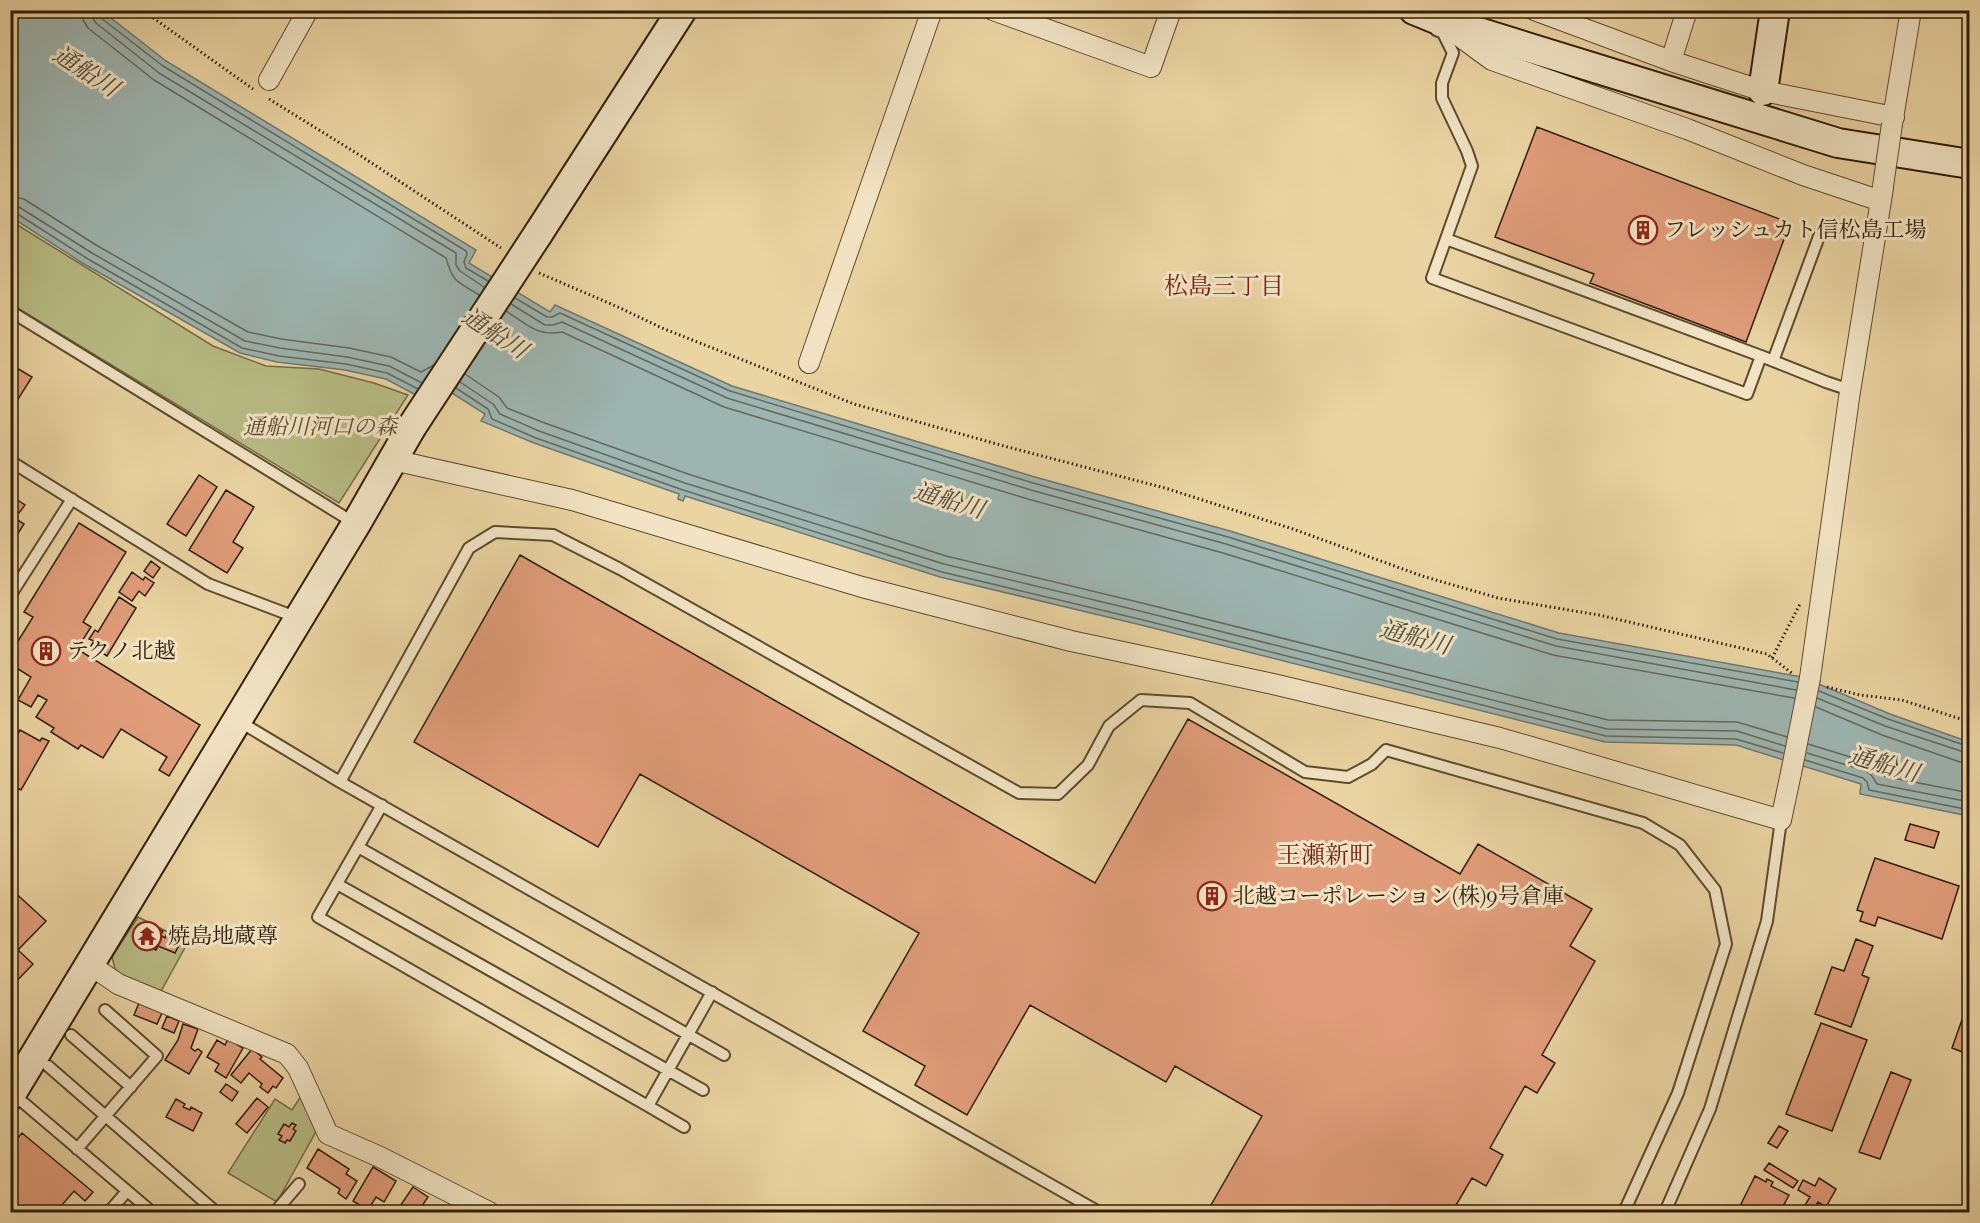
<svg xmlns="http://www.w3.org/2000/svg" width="1980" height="1223" font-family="'IM FELL French Canon','Noto Serif JP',serif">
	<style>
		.green { fill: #b8bc84; stroke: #746c46; stroke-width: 1.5 }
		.water { fill: #9db5b1; stroke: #71786d; stroke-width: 1.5 }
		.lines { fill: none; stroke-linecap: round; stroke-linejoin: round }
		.shore { stroke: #66695c; stroke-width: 1.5 }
		.building { fill: #e19d7b; stroke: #301d08; stroke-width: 1.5 }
		.lane-casing { stroke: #5e4b2e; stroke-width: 14 }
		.street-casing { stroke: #5e4b2e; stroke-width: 22 }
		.secondary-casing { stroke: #301d08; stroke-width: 32 }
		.path { stroke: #301d08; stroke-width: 3; stroke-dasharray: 1.5 3; stroke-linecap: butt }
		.lane { stroke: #f1e3c3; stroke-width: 10 }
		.street { stroke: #f1e3c3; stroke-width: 20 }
		.secondary { stroke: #f1e3c3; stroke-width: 28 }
		.street-bridge-casing { stroke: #5e4b2e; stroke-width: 22; stroke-linecap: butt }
		.secondary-bridge-casing { stroke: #301d08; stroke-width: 32; stroke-linecap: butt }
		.street-bridge { stroke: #f1e3c3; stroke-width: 20 }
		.secondary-bridge { stroke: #f1e3c3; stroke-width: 28 }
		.labels { text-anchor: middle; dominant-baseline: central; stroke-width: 6; stroke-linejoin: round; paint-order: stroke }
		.poi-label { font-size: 22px; fill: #301d08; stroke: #f1e3c3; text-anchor: start }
		.park-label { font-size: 22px; font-style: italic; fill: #594d2d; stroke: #f1e3c3 }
		.water-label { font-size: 24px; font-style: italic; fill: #514b3b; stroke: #f1e3c3 }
		.neighbourhood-label { font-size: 24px; fill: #7a1f14; stroke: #f1e3c3 }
	</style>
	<rect width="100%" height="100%" fill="#ead4a2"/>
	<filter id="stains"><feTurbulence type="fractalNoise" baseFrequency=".00333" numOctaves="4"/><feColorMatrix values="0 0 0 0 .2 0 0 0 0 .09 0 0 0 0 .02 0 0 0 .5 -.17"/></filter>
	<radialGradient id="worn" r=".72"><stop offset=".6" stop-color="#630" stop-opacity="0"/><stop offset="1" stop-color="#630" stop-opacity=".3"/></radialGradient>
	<path class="green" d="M11 221 213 346 266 366 319 369 374 383 408 395 339 503 11 304Z
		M138 917 188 942 160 993 122 975 115 969 112 957Z
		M303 1093 319 1126 277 1202 228 1173 275 1099 292 1110Z"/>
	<path class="water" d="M10 11H102L166 61 476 250 469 263 550 312 555 305 732 386 1035 477 1230 531 1559 633 1802 677 1890 714 1969 742V816L1860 794 1861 784 1736 745 1605 742 1137 624 940 577 685 496 683 501 678 499 679 494 534 443 481 421 485 414 441 386 429 402 386 379 345 370 277 362 240 353 84 264 11 217Z"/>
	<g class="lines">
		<path class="shore" d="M82 10 83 20 88 28 154 80 446 258C453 283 457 281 479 295
			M91 10 92 17 96 23 159 73 456 253V265L460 271 484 287
			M99 10 101 18 163 66 466 251 467 254 464 262 466 268 488 281
			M10 196 24 199 96 245 248 332 281 339 349 348 391 357 421 372 434 365
			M10 205 19 207 92 253 245 341 280 348 347 357 389 366 422 383
			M10 213H16L88 259 242 348 279 356 346 364 387 373 418 389
			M515 298 547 317H552L560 313 730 391 1033 483 1228 537 1557 639 1798 682
			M511 304 545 325H553L562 322 727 398 1031 490 1226 544 1556 646 1796 690
			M506 311C526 324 538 337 562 332L724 407 1028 499 1223 553 1553 655 1794 698
			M465 374 499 397 507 408 542 422 688 474 946 556 1142 603 1608 720 1737 722 1787 737
			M460 382 493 404 500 414 539 431 685 483 944 564 1140 611 1607 729 1737 731 1785 746
			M456 388 488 409 492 419 536 438 683 490 942 572 1139 619 1606 736 1736 739 1783 753
			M1819 691 1888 719 1970 747
			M1817 698 1885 726 1970 754
			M1816 707 1882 735 1960 762 1970 763
			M1808 744 1870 763 1883 776 1970 793
			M1807 753 1866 771 1872 776 1877 784 1970 802
			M1805 760 1863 778 1867 782 1869 790 1970 810"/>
	</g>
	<path class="building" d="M1537 127 1790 223 1746 342 1590 283 1594 274 1495 237Z
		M10 364 32 377 10 412Z
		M199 475 217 487 186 536 167 524Z
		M226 490 254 507 233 542 243 548 227 573 189 550Z
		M16 499 25 505 19 513 10 506Z
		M10 515 24 524 10 546Z
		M79 523 126 552 83 622 91 627 77 649 200 725 169 776 159 770 167 757 121 729 103 758 81 745 78 749 51 732 54 728 36 717 47 700 38 695 31 707 18 700 31 677 15 667 10 673V654L33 617 24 612Z
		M520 555 1095 883 1188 719 1460 874 1478 844 1592 909 1570 946 1595 961 1542 1055 1555 1063 1537 1093 1525 1086 1490 1148 1503 1155 1486 1186 1472 1178 1452 1212H1207L1262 1116 1175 1066 1166 1082 1030 1005 967 1115 915 1085 925 1066 863 1031 919 933 640 774 598 847 414 742Z
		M151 561 160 568 153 578 144 571Z
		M132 572 143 580 145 577 154 583 145 596 139 591 132 601 119 592Z
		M119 597 136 608 107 656 91 646 94 641 89 639 95 630 98 632Z
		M20 730 40 741 42 738 49 741 21 790 10 784V747Z
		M1910 824 1939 832 1934 848 1905 840Z
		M1875 858 1959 886 1942 939 1878 917 1875 926 1860 921 1863 912 1857 910Z
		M10 888 46 921 18 950 33 964 10 988Z
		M141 925 157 932 158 929 163 931 160 935 165 938 167 933 176 937 174 940 180 943 175 953 158 946 156 950 136 941 137 939 133 937Z
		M1856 939 1873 946 1862 975 1869 978 1851 1027 1815 1014 1832 967 1844 971Z
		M1970 997V1055L1952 1048Z
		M139 1003 162 1013 157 1024 134 1015Z
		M167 1016 179 1021 174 1033 162 1028Z
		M1821 1023 1867 1040 1832 1131 1786 1114Z
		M183 1024 198 1029 191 1048 195 1051 198 1049 202 1052 189 1074 165 1060 178 1040Z
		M228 1039 243 1048 226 1078 215 1071 219 1064 207 1057 217 1040 225 1045Z
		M252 1049 262 1057 260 1059 283 1078 276 1088 273 1086 268 1093 260 1087 262 1084 249 1073 241 1083 231 1075Z
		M1891 1072 1911 1080 1880 1159 1859 1152Z
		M226 1084 238 1092 232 1101 220 1092Z
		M257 1098 268 1107 247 1133 236 1124Z
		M176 1099 185 1104 183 1107 190 1110 191 1107 202 1113 193 1131 166 1117Z
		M292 1123 296 1125 293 1129 296 1131 290 1141 287 1140 285 1143 279 1140 282 1136 278 1134 284 1124 289 1127Z
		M1779 1126 1788 1131 1777 1148 1768 1143Z
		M22 1133 93 1192 85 1201 74 1191 56 1212H10V1147Z
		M318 1149 349 1169 346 1174 357 1181 346 1199 338 1193 340 1189 307 1168Z
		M1769 1163 1798 1181 1793 1188 1764 1170Z
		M373 1167 396 1181 384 1202 376 1197 368 1210 353 1201Z
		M1755 1176 1766 1182 1767 1179 1773 1182 1771 1186 1789 1195 1780 1212H1737Z
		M1819 1178 1836 1189 1826 1207 1818 1202 1812 1212H1793L1796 1207 1802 1210 1810 1197 1798 1190 1803 1180 1815 1186Z
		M413 1187 428 1197 418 1212H396Z"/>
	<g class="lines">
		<g class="lane-casing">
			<path id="lane" d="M1436 30 1443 33 1453 53 1442 83V98L1467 151 1472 166 1432 278 1747 394 1761 356 1826 382 1850 390
				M1446 239 1761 356
				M10 311 356 524
				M1773 361 1821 231
				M10 461 208 584 298 618
				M10 596 72 499
				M237 720 340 782
				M382 805 318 917 648 1106 712 992
				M358 847 724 1055
				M337 884 703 1090
				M71 1035 131 1087
				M48 1066 216 1212
				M12 1093 152 1212
				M648 1106 684 1127
				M77 1149 157 1056 105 1010
				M109 1212 127 1191
				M275 1212 299 1184
				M1099 1212 340 782 469 548 495 532 553 535 620 569 1019 793 1058 794 1088 765 1109 726 1141 700 1190 703 1305 772 1348 777 1372 764 1386 750 1643 823 1680 845 1715 890 1726 944 1678 1093 1624 1212
				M1665 1212 1710 1109 1767 921 1781 820"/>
		</g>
		<g class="street-casing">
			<path id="street" d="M993 10 1151 67 1171 10
				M1534 10 1671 61 1763 91 1894 117
				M1451 30 1492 60 1687 129 1803 175 1881 201
				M1671 61 1687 10
				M269 80 308 10
				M1892 124 1911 10
				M809 363 932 10
				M393 460 572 500 862 587 1071 641 1273 684 1500 738 1781 820 1791 773
				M1810 678 1849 398 1883 188
				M89 964 118 984 287 1054 298 1068 328 1134 380 1157 489 1212"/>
		</g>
		<g class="secondary-casing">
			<path id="secondary" d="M1414 10 1436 19 1838 143 1970 164
				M1763 91 1775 10
				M538 234 682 10
				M10 1096 356 524 411 428"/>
		</g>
		<path class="path" d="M142 10 253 89
			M269 99 361 156 501 248
			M539 273 618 307 662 328 854 404 1004 446 1165 488 1293 529 1422 576 1498 598 1599 615 1767 654 1793 674
			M1772 658 1800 604
			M1827 687 1860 695 1902 700 1970 722"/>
		<use href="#lane" class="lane"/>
		<use href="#street" class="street"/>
		<use href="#secondary" class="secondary"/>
		<g class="street-bridge-casing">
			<path id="street-bridge" d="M1883 186 1892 124
				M1791 773 1810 678"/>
		</g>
		<g class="secondary-bridge-casing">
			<path id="secondary-bridge" d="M411 428 538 234"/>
		</g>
		<use href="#street-bridge" class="street-bridge"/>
		<use href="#secondary-bridge" class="secondary-bridge"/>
	</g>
	<defs>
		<g id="building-ring" transform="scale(1.5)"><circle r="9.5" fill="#f1e3c3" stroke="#8f2418" stroke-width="1.5"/><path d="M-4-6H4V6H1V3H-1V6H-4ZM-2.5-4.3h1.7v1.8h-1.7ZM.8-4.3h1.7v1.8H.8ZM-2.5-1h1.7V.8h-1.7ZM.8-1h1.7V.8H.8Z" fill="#8f2418"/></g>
		<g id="temple-ring" transform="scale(1.5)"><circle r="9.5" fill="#f1e3c3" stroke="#8f2418" stroke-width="1.5"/><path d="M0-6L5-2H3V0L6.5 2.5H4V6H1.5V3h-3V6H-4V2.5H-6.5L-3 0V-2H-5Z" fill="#8f2418"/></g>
	</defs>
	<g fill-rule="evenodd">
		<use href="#building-ring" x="1643" y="230"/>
		<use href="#building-ring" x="46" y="651"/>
		<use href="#building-ring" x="1212" y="896"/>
		<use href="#temple-ring" x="147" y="936"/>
	</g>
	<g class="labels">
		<g class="poi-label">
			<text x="1664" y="230">フレッシュカト信松島工場</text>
			<text x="67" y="651">テクノ北越</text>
			<text x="1233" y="896">北越コーポレーション(株)9号倉庫</text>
			<text x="168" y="936">焼島地蔵尊</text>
		</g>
		<g class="park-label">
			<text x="320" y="427">通船川河口の森</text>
		</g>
		<g class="water-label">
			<text transform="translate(86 71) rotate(33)">通船川</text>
			<text transform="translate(495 333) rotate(33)">通船川</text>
			<text transform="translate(949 500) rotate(17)">通船川</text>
			<text transform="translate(1415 637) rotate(15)">通船川</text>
			<text transform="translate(1884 764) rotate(16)">通船川</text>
		</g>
		<g class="neighbourhood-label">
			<text x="1224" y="286">松島三丁目</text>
			<text x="1325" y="855">王瀬新町</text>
		</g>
	</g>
	<rect width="1980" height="1223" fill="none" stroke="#ead4a2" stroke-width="36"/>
	<rect x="12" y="12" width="1956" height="1199" fill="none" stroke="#301d08" stroke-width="3"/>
	<rect x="18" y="18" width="1944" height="1187" fill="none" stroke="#301d08" stroke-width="1.5"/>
	<rect width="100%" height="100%" filter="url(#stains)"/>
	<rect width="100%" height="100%" fill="url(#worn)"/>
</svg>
